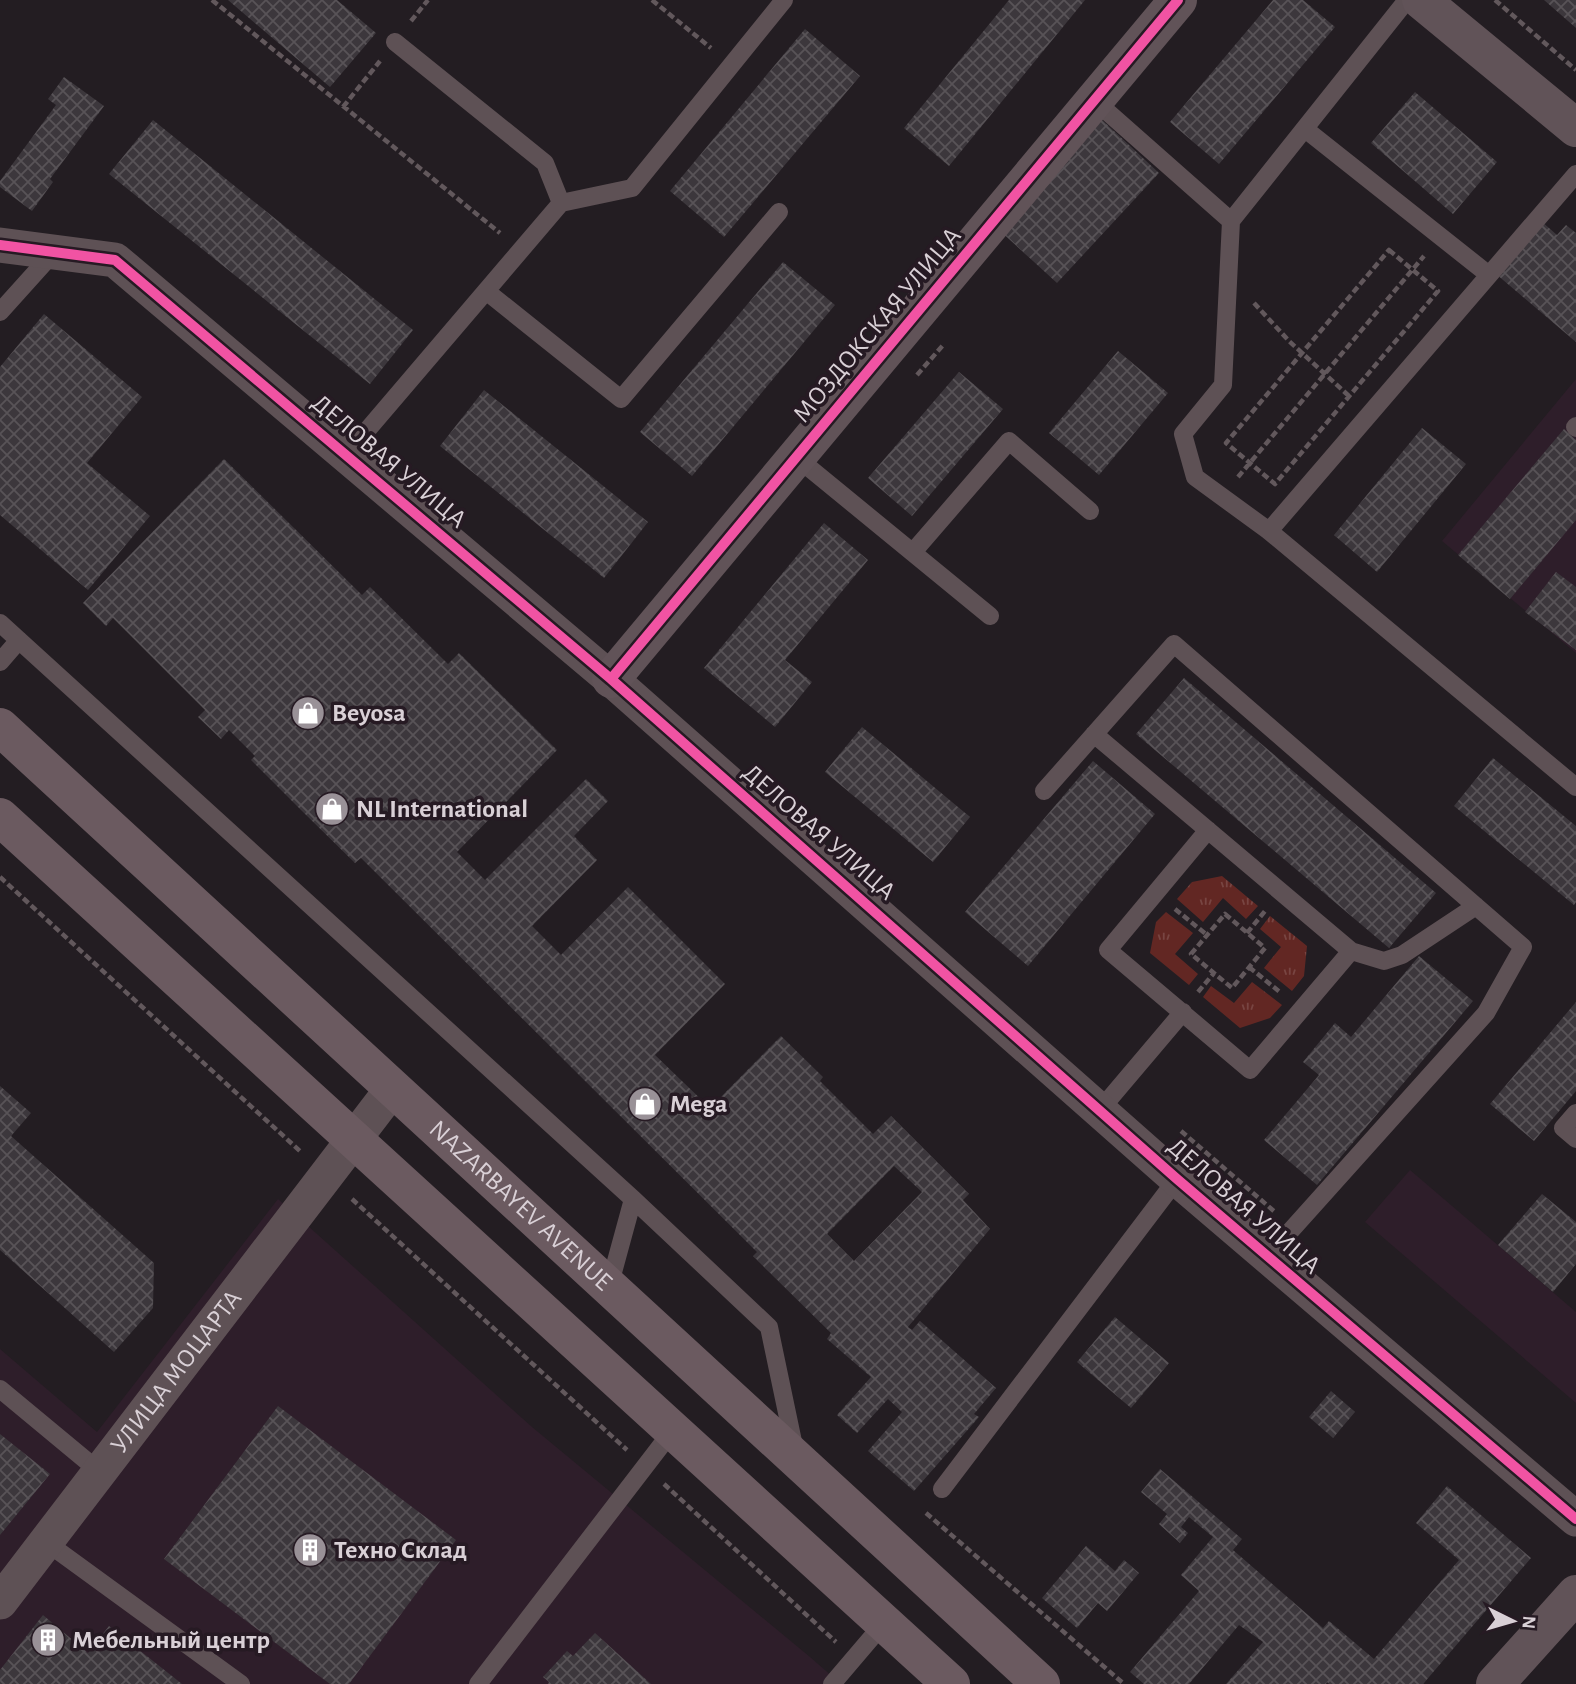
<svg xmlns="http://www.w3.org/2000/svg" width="1576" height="1684" font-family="'Alegreya Sans',sans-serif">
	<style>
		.built { fill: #2e1e2a }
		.grass { fill: url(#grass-tufts) }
		.building { fill: url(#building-cross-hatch); fill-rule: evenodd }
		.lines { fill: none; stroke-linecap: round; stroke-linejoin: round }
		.path { stroke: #62585c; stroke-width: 4.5; stroke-dasharray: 7 3.5; stroke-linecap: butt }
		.lane { stroke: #5e5155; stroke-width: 18 }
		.street { stroke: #5e5155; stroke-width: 35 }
		.secondary { stroke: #615358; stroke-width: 38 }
		.primary { stroke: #6b5a60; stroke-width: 38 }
		.cycleway-casing { stroke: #261a23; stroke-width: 15 }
		.cycleway { stroke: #f153a3; stroke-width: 10 }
		.labels { text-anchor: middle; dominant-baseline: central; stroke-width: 7; stroke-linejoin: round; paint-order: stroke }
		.street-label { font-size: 26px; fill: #d9d0d6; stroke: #261a23 }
		.poi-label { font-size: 26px; font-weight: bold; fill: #d9d0d6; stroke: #261a23; text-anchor: start }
	</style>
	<defs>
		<pattern id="grass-tufts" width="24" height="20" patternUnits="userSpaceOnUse" patternTransform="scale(1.75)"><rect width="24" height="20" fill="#622723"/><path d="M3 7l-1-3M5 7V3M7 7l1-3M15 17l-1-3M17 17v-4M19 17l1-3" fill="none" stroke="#784542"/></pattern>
		<pattern id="building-cross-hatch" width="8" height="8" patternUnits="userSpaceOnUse" patternTransform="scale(1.75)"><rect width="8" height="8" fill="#3c373c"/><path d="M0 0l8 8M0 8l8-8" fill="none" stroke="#585357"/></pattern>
	</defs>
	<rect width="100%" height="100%" fill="#231d22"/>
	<path class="built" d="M1576 379V653L1442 541Z
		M1410 1170 1576 1312V1403L1365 1222Z
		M278 1199 532 1427 810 1657 841 1684H0V1349L97 1432Z"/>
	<path class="grass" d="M1222 876 1258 906 1246 919 1223 898 1203 922 1177 899 1192 882Z
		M1166 912 1193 933 1175 954 1198 974 1189 985 1150 953 1156 922Z
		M1270 916 1307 946 1304 976 1292 991 1264 968 1281 947 1260 929Z
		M1252 982 1282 1005 1270 1018 1240 1028 1203 997 1211 986 1234 1003Z"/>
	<path class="building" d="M228 0H337L376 33 330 87Z
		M1009 0H1085L949 166 904 128Z
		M1273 0H1303L1335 27 1219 164 1170 122Z
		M1544 0H1576V28Z
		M805 29 860 76 724 237 670 191Z
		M64 77 104 106 50 179 53 182 32 211 0 187V181L56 105 48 99Z
		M1415 92 1497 162 1453 214 1371 143Z
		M1099 117 1159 173 1057 283 997 228Z
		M153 120 413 330 370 384 109 174Z
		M1541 221 1557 235 1566 225 1576 233V342L1496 274Z
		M783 262 835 305 692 476 640 432Z
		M44 314 142 397 87 463 150 516 88 590 0 515V367Z
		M1118 351 1168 393 1099 475 1049 433Z
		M959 372 1003 409 912 516 868 478Z
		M484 390 648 522 604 578 440 446Z
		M1422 428 1466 464 1377 572 1334 535Z
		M1564 429 1576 440V520L1510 599 1458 555Z
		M224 459 362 595 370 587 448 664 459 653 557 750 457 852 485 880 586 779 608 801 574 836 597 860 532 926 561 955 628 887 725 984 655 1055 710 1108 781 1036 823 1077 820 1081 873 1134 891 1116 969 1194 963 1200 990 1229 908 1327 912 1330 920 1321 996 1388 974 1414 979 1417 914 1491 868 1451 902 1412 888 1399 857 1433 837 1415 871 1377 827 1339 831 1333 753 1256 757 1252 361 858 355 863 303 812 251 760 255 756 229 730 221 739 198 717 205 710 113 618 106 626 83 603ZM894 1166 922 1192 854 1261 827 1234Z
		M824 523 868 560 785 660 812 682 775 727 704 668Z
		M1556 572 1576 587V650L1525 612Z
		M1184 678 1436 893 1389 948 1136 734Z
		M862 727 970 817 933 862 825 772Z
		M1493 758 1576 826V902L1574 905 1454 806Z
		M1093 761 1155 814 1028 966 965 912Z
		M1419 956 1473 1001 1317 1185 1264 1140 1319 1075 1303 1062 1335 1023 1351 1037Z
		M1576 1002V1091L1534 1141 1490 1104Z
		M0 1086 31 1113 11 1136 154 1263 153 1308 114 1352 0 1250Z
		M1542 1194 1576 1222V1264L1553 1292 1498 1245Z
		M1115 1317 1169 1363 1131 1408 1077 1362Z
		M1331 1391 1355 1412 1333 1438 1309 1417Z
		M278 1406 456 1540 349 1684H330L164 1559Z
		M0 1434 50 1474 0 1535Z
		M1160 1469 1242 1539 1233 1550 1323 1628 1329 1621 1374 1659 1459 1560 1416 1523 1447 1486 1531 1558 1423 1684H1329L1327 1682 1326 1684H1226L1263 1642 1239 1625 1189 1684H1144L1130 1672 1199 1591 1181 1575 1213 1537 1189 1517 1181 1527 1188 1533 1180 1543 1159 1524 1167 1514 1141 1492Z
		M1086 1546 1115 1571 1124 1560 1139 1573 1107 1611 1098 1603 1077 1628 1042 1598Z
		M43 1615 88 1653 109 1626 182 1684H0V1670Z
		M595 1633 651 1684H548L549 1682 543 1677 567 1651 573 1656Z"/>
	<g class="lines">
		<path class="path" d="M212 0 500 233
			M652 0 711 48
			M1495 0 1576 70
			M411 21 428 0
			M343 107 380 61
			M1389 250 1438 291 1275 484 1226 443Z
			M1254 303 1289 341 1350 397
			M917 375 944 344
			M1238 477 1424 256
			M0 877 301 1152
			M1175 909 1207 935
			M1225 914 1265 948 1232 988 1191 954Z
			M1247 933 1265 911
			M1249 967 1281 993
			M1198 992 1214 973
			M1181 1131 1275 1212
			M352 1199 627 1450
			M664 1484 836 1642
			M926 1513 1124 1684"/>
		<path class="lane" d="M395 42 545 163 561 203
			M1094 100 1231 221 1223 385 1183 434 1195 477 1269 531 1576 787
			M1305 129 1489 275
			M1231 221 1407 0
			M486 291 621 399 779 212
			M0 312 54 252
			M1576 426 1575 427 1576 428
			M346 455 561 203 632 188 784 0
			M796 457 990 616
			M1269 531 1576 174
			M913 552 1009 441 1090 511
			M0 623 633 1199 769 1327 795 1451
			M0 662 19 640
			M1094 734 1351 951 1384 961 1402 955 1476 906
			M1044 791 1174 644 1523 947 1486 1013 1268 1256
			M1208 830 1108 950 1250 1070 1351 951
			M1100 1110 1183 1012
			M1576 1113 1563 1128 1576 1139
			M609 1287 633 1199
			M0 1389 100 1472
			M942 1489 1177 1179
			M46 1542 241 1684
			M478 1684 673 1430
			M832 1684 884 1623"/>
		<g class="street">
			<path d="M0 245 115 260 611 679 1177 1179 1576 1519"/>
			<path id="s1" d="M0 1602 393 1088"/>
		</g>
		<path class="secondary" d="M1421 0 1576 128
			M611 679 1178 0
			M1495 1684 1576 1594"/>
		<g class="primary">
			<path id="s2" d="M0 727 1041 1684"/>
			<path d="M0 817 951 1684"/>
		</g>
		<g class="cycleway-casing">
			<path id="cycleway" d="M0 245 115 260 611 679 1177 1179 1576 1519
				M611 679 1178 0"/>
		</g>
		<use href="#cycleway" class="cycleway"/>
	</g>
	<defs>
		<g id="shop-disc" transform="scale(1.75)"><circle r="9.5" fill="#999197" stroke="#261a23"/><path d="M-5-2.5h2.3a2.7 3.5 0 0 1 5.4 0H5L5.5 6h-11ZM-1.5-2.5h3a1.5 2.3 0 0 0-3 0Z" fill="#fff"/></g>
		<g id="building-disc" transform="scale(1.75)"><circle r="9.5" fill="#999197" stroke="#261a23"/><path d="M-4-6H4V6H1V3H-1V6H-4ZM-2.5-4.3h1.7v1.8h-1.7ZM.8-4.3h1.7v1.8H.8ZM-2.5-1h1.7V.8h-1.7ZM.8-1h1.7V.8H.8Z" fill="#fff"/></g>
	</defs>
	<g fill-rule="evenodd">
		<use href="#shop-disc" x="308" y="713"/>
		<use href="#shop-disc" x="332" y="809"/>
		<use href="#shop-disc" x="645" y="1104"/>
		<use href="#building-disc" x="310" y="1550"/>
		<use href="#building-disc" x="48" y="1640"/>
	</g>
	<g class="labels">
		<g class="street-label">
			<text transform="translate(877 325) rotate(-50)">МОЗДОКСКАЯ УЛИЦА</text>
			<text transform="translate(389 461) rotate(40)">ДЕЛОВАЯ УЛИЦА</text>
			<text transform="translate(819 832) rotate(41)">ДЕЛОВАЯ УЛИЦА</text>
			<text stroke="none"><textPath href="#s2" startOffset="707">NAZARBAYEV AVENUE</textPath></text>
			<text transform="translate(1244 1206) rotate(41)">ДЕЛОВАЯ УЛИЦА</text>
			<text stroke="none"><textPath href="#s1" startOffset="290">УЛИЦА МОЦАРТА</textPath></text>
		</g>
		<g class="poi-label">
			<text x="332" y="713">Beyosa</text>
			<text x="356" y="809">NL International</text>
			<text x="670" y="1104">Mega</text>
			<text x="334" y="1550">Техно Склад</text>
			<text x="72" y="1640">Мебельный центр</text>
		</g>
	</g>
	<g transform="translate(1513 1621) rotate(95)" stroke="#261a23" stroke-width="5" paint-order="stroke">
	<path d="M0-5L12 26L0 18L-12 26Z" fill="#d9d0d6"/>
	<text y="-10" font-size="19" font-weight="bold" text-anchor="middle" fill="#d9d0d6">N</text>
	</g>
</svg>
